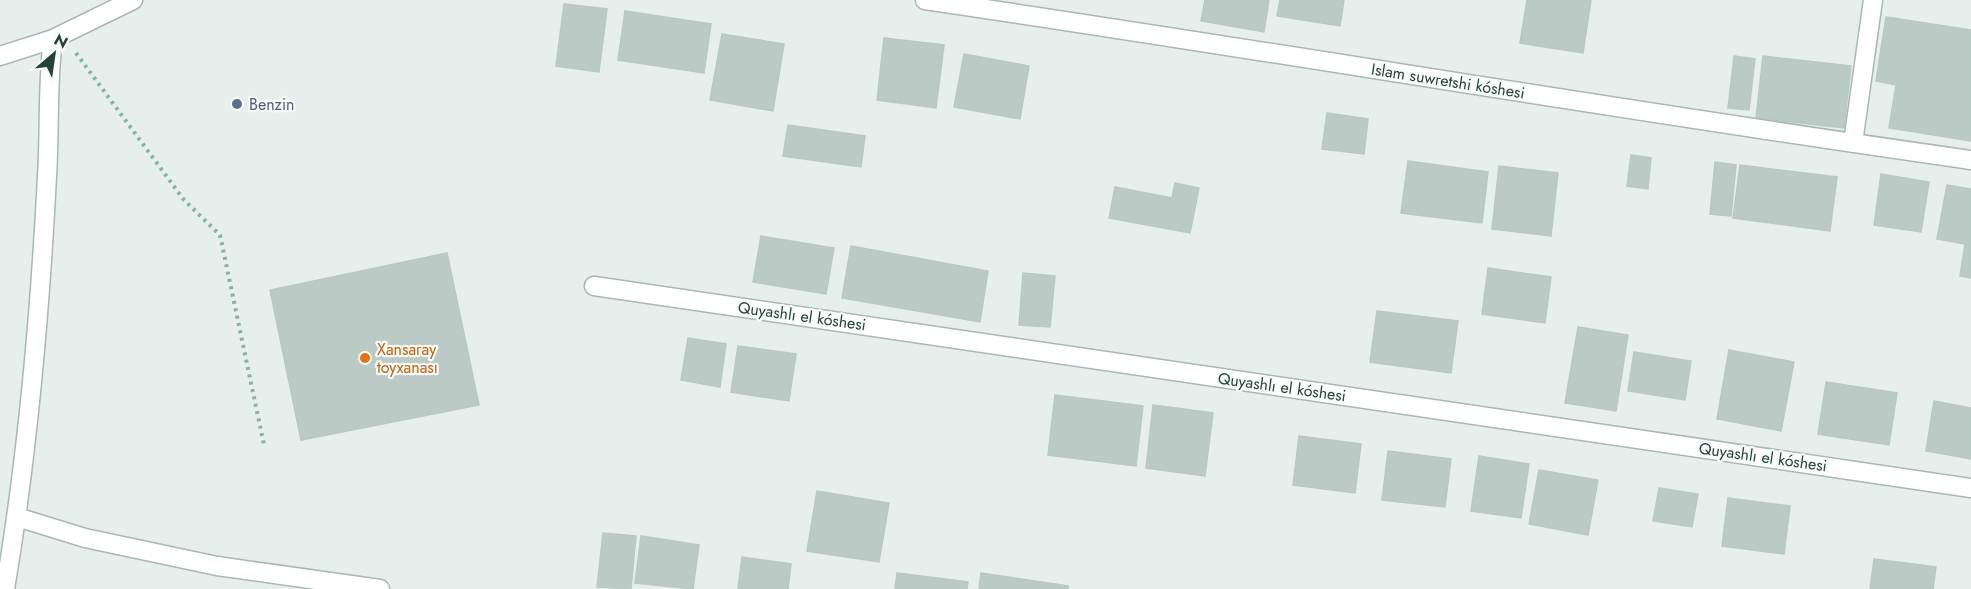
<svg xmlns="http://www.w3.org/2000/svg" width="1971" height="589" font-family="Jost,sans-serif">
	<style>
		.building { fill: #bbcac4; stroke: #b8c9c2; stroke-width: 1.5 }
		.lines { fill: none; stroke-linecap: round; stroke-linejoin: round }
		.minor-casing { stroke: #a8b8b2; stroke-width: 21 }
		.path { stroke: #86b3a5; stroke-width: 4; stroke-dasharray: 3 4.5; stroke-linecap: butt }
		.minor { stroke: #fff; stroke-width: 18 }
		.service-dot { fill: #5c6f8a; stroke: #f7fbf9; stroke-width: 2 }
		.food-dot { fill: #e8710a; stroke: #f7fbf9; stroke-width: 2 }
		.labels { text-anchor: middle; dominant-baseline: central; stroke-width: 4.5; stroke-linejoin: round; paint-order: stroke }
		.street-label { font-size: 16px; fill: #24423a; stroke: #f7fbf9 }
		.service-label { font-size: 16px; fill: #4e5e75; stroke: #f7fbf9; text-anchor: start }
		.food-label { font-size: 16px; fill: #c56008; stroke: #f7fbf9; text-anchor: start }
	</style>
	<rect width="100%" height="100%" fill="#e6efeb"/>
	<path class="building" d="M1205 0H1269L1264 32 1201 21Z
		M1280 0H1344L1340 26 1277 16Z
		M1527 0H1591L1583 53 1520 43Z
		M564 4 607 9 599 72 556 66Z
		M625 11 711 24 704 73 618 60Z
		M1886 17 1971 30V141L1889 128 1896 85 1876 81Z
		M722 34 784 44 773 111 710 100Z
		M884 38 944 45 936 108 877 100Z
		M964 54 1029 66 1020 119 954 107Z
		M1734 56 1755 59 1749 110 1728 108Z
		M1763 56 1851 66 1844 128 1756 118Z
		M1327 113 1368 119 1364 154 1322 149Z
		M788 125 865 136 861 167 783 156Z
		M1631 155 1651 158 1648 189 1627 186Z
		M1408 161 1488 172 1482 223 1401 213Z
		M1715 162 1736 165 1731 216 1710 214Z
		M1740 165 1837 177 1830 231 1733 218Z
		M1499 166 1558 173 1551 236 1492 229Z
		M1881 174 1929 182 1921 232 1874 225Z
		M1175 183 1199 188 1190 233 1109 218 1115 187 1172 198Z
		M1947 185 1971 189V278L1960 276 1965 244 1937 239Z
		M761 236 834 248 826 294 753 282Z
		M851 246 988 271 980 322 842 298Z
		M447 253 479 405 301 440 270 290Z
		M1488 268 1551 277 1545 323 1482 314Z
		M1023 273 1055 276 1050 327 1019 325Z
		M1377 311 1458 321 1451 373 1370 362Z
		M1578 327 1628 335 1616 411 1565 403Z
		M688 338 726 344 720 387 681 380Z
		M738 346 796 354 789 401 731 392Z
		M1729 350 1794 362 1781 431 1717 419Z
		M1634 352 1691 361 1685 400 1628 391Z
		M1826 382 1897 393 1889 445 1818 434Z
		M1055 395 1143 406 1136 466 1048 455Z
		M1934 401 1971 408V459L1926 451Z
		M1153 405 1213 413 1205 476 1146 468Z
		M1299 436 1361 444 1355 493 1293 485Z
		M1388 451 1451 459 1445 507 1382 500Z
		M1479 456 1529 464 1521 518 1471 511Z
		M1539 470 1598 480 1588 535 1529 524Z
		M1659 488 1698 494 1692 527 1653 521Z
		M817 491 889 503 879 562 807 551Z
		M1728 498 1790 506 1784 554 1722 546Z
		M603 533 636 536 631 589 597 587Z
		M641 536 699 545 693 589 635 583Z
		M742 557 791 564 788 589H738Z
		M1874 559 1936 567 1933 589H1870Z
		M897 573 968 582 967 589H895Z
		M981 573 1068 586V589H979Z"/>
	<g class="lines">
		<g class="minor-casing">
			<path id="minor" d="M925 0C1274 51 1622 111 1971 160
				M0 56 53 39 133 0
				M1853 143 1873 0
				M594 286 1971 488
				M17 517 85 538 217 566 380 589
				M5 589C28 453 40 314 47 176 50 130 47 85 53 39"/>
		</g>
		<path class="path" d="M76 53 184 200 220 235 264 445"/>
		<use href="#minor" class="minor"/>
	</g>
	<circle class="service-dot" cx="237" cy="104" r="6"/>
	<circle class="food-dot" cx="365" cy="358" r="6"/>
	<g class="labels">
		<g class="street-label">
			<text transform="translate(1448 81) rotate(9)">Islam suwretshi kóshesi</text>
			<text transform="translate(802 316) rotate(8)">Quyashlı el kóshesi</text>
			<text transform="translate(1282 387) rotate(8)">Quyashlı el kóshesi</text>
			<text transform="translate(1763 457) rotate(8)">Quyashlı el kóshesi</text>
		</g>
		<g class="service-label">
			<text x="249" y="104">Benzin</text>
		</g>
		<g class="food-label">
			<text x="377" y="349">Xansaray<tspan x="377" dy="18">toyxanası</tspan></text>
		</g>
	</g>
	<g transform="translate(54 54) rotate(29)" stroke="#f7fbf9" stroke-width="4.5" paint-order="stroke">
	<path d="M0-4.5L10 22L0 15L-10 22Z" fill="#24423a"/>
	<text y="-9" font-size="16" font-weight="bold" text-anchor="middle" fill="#24423a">N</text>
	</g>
</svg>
